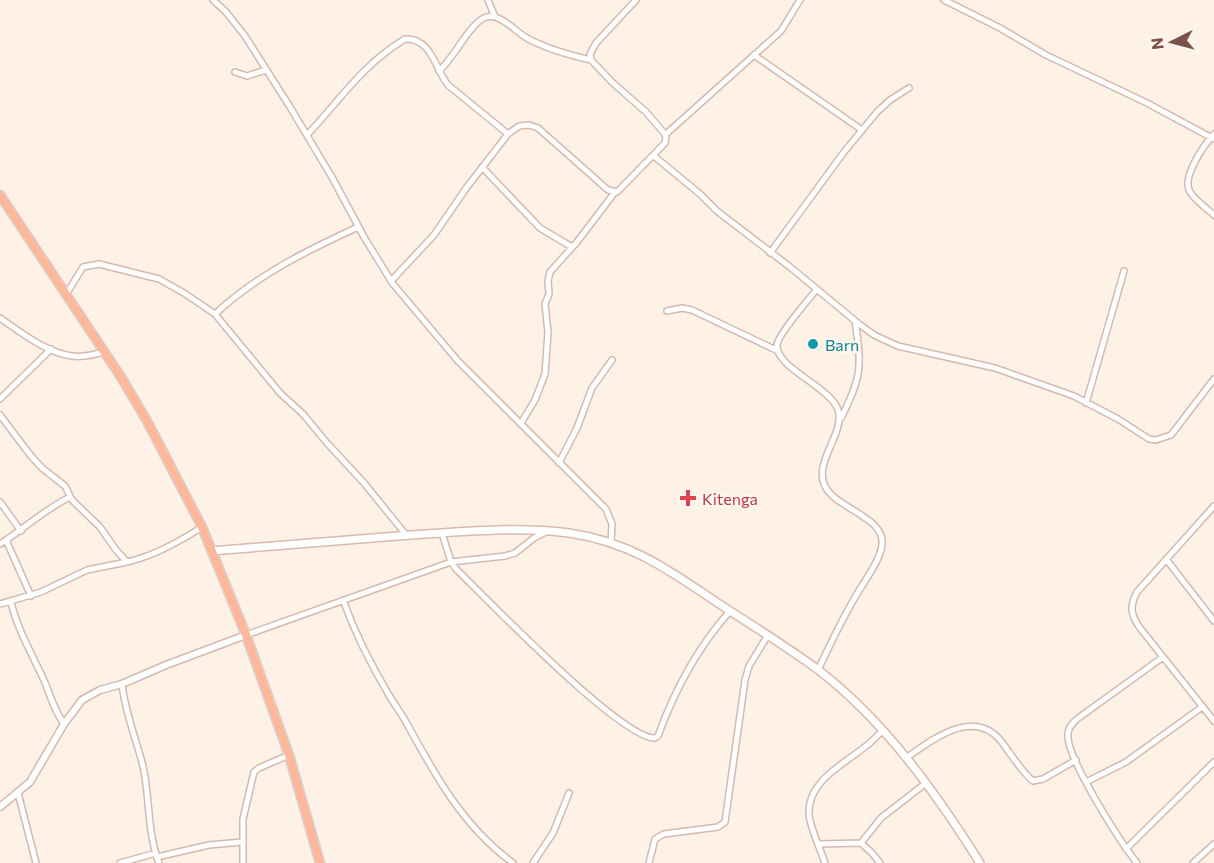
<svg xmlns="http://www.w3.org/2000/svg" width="1214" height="863" font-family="Commissioner,sans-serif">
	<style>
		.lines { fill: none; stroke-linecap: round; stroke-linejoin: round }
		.minor-casing { stroke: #d5b9ae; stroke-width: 8 }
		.tertiary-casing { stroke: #d5b9ae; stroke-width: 9 }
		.secondary-casing { stroke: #dabaad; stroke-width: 10 }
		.trunk-casing { stroke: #dacfcc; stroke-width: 11 }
		.minor { stroke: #fff; stroke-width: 5 }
		.tertiary { stroke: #fff; stroke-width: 6 }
		.secondary { stroke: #fff; stroke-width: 7 }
		.trunk { stroke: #ffb89a; stroke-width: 8 }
		.culture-dot { fill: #0f9aa8; stroke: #fff6ef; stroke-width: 2 }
		.health-dot { fill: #e0444e; stroke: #fff6ef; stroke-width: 2 }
		.labels { text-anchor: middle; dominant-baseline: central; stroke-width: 5; stroke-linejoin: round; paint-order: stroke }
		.culture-label { font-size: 16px; fill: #0d838f; stroke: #fff6ef; text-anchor: start }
		.health-label { font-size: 16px; fill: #be3a42; stroke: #fff6ef; text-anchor: start }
	</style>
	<rect width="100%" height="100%" fill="#fef2e7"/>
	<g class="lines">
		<g class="minor-casing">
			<path id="minor" d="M213 0 226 12 245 36 290 107 333 179 364 237 393 284 458 361 606 509 612 524 611 543
				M488 0 495 17
				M944 0 1000 28 1046 55 1147 103 1214 139
				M754 55 862 130
				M439 71C454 58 469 25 484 18 498 11 514 30 525 37 544 48 569 55 591 60
				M235 72 247 76 266 70
				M1214 134C1204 145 1181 178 1190 192 1195 200 1207 209 1214 215
				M307 135C340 100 363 64 405 39 432 38 435 69 448 85L508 134
				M665 135 781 31 800 0
				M654 156 700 194 717 211 790 267 859 324 874 335 898 346 995 368 1074 396 1118 419 1149 439 1156 440 1171 435 1214 379
				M482 167 540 228 572 247
				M770 253 844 152 877 112 890 100 909 88
				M391 281 434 235 467 187 508 134 519 126 529 125 538 128 608 190 617 192 665 143 666 137 664 133 646 112 613 83 591 60 590 54 596 43 636 0
				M817 289C809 299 778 334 777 345 775 369 837 389 839 414 842 437 812 465 826 488 837 508 885 518 882 544 881 561 861 585 853 601 840 623 829 647 818 670
				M67 293 83 267 99 264 159 279 184 293 215 314 280 393 303 414 327 443 364 483 407 536
				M667 311 682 308 692 310 778 351
				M215 314C257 275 306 251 358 227
				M0 318C20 332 47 353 72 356 83 358 94 354 105 352
				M0 399 51 349
				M1086 403 1124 271
				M0 415 31 456 42 468 65 486 72 500 100 527 116 550 127 562C154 556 179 542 202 527
				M841 418C862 377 862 366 855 321
				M521 423 535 400 545 374 548 332 545 304 549 294 548 281 550 272 577 242 615 192
				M559 463 577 428 592 388 612 360
				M0 502 21 531
				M1214 506 1137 592C1129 607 1131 615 1140 628L1214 721
				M442 533 451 562 456 569C486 598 621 739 655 738L658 736C675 689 697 648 730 611
				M6 540 31 596
				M0 544C24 529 45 509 70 497
				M1166 559 1214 621
				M343 600C355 633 371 665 389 695 394 704 401 713 406 722 435 775 463 827 513 863
				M11 602C18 632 34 657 46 685 51 699 55 711 64 724
				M0 604 41 592 87 570 127 562
				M246 635 451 562 505 556 515 553 534 538 548 531
				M122 684C125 712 136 739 143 766 150 798 147 832 159 863
				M906 758C932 740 973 707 1001 741 1011 754 1020 770 1033 781L1043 779 1076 760
				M1086 782 1126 762 1202 707
				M18 793 36 863
				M861 843 881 818 926 783
				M818 844 861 843 872 853 880 863
				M1126 849 1214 762
				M157 857 209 845 242 842
				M120 863 156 853
				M243 863V819L254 772 259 768 289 755
				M533 863 553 833 569 793
				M649 863 655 839 664 834 718 827 725 822 745 680 749 666 768 635
				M825 863C820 848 811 830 809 815 807 781 844 764 866 746 872 742 877 736 882 731
				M1137 863C1121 843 1065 756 1068 734 1068 727 1073 723 1077 719L1163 657
				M1193 863 1214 844"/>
		</g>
		<g class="tertiary-casing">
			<path id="tertiary" d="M0 807 30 782 64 724 82 700 100 690 122 684 166 665 246 635"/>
		</g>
		<g class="secondary-casing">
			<path id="secondary" d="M211 551C277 546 344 540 410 535 462 532 516 526 569 533 637 543 675 575 730 611 761 631 792 650 821 672 886 723 936 793 980 863"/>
		</g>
		<g class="trunk-casing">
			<path id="trunk" d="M0 195 121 377 147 421 202 527 246 635 289 755 320 863"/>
		</g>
		<use href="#minor" class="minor"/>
		<use href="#tertiary" class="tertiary"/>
		<use href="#secondary" class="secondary"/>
		<use href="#trunk" class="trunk"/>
	</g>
	<circle class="culture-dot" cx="813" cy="344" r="6"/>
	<path class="health-dot" d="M685 489h6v6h6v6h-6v6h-6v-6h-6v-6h6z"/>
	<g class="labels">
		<g class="culture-label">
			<text x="825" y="344">Barn</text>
		</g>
		<g class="health-label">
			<text x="702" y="498">Kitenga</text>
		</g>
	</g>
	<g transform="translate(1172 42) rotate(264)" stroke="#fff6ef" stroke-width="4.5" paint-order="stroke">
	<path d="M0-4.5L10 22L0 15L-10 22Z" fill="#7c5248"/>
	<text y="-9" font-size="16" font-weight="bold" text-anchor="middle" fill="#7c5248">N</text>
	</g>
</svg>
